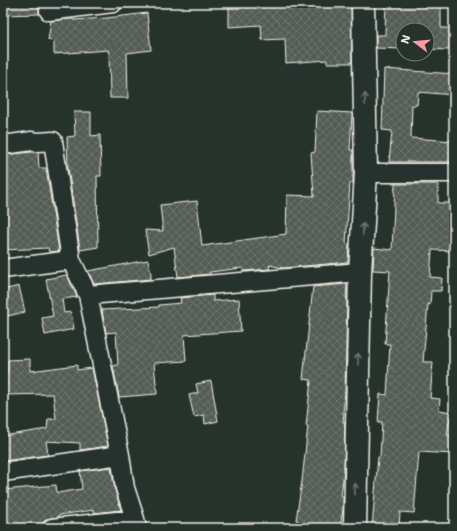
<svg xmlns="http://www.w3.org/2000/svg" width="457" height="531" font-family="'Shantell Sans',sans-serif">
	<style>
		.building { fill: url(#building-cross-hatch); stroke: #f4f1e8 }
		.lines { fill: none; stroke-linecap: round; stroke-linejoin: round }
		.minor-casing { stroke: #f4f1e8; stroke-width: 21 }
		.tertiary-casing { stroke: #f4f1e8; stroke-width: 25 }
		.minor { stroke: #26332d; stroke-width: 18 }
		.tertiary { stroke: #26332d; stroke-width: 22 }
		.oneway { stroke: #6e766e }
	</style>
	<defs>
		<pattern id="building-cross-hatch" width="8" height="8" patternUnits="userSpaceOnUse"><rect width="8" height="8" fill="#525c55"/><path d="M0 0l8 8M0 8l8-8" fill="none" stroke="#6c746d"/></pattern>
	</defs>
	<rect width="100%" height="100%" fill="#26332d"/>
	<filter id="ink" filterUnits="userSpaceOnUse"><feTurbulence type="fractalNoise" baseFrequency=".025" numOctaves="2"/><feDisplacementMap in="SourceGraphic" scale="8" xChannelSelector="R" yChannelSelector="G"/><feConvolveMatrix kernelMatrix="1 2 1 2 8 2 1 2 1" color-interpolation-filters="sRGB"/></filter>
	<g filter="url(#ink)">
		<path class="building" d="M3 3H41V4L39 7V14L3 15Z
			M229 3H351L352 63H327V60L286 63 285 39 262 40 261 25 229 27Z
			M386 3H419V4L441 5V28H450L449 50 427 49V30H403V49L376 48V35H385Z
			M147 13 151 50 127 53 128 98H110L109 52H108V50L54 54V41L48 40 51 21 67 19H73V20L107 18Z
			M384 69 454 74V95L418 92 417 105H412L411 138 454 141V162H389L392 131 382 130Z
			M317 111 352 113 350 150H353V183H350L346 243 349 244 348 262 283 268 269 265 270 269 243 271 242 268 210 272V274L178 277 174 247 149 254 145 230 163 231 160 205 197 201 202 246 286 234 287 195 314 196 311 153 315 152Z
			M74 112H91V136L100 135 101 176H97L98 247 80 250 68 167 67 137 75 136Z
			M32 152H38L39 168H46L59 251 49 252 48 248 3 250V155Z
			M395 184H438V203H454V251L432 250 430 277 442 278 441 291H431L430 305 428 304 423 362H433L430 398 440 399 439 410 451 412 447 435 454 436V454L419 452 414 513 400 512 399 528H372L378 457H380L382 422H378L380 394 387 395 390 344H385L390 271 373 270 374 248 392 250Z
			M148 260 151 274V279L94 284 88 271Z
			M67 275 77 297 62 299 64 313 71 312 74 329 45 335 42 318 53 316 46 279Z
			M347 284 346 298H347L345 391 343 413H344L343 422H345L344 470 341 496H343V509L340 528H298V521L296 520 302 481 308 426H306L311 380 303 379 313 287Z
			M19 286 25 312 3 317V290Z
			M213 295V301L239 299 241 331 184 335 186 361 154 363 157 394 119 397 113 366 118 365 116 332 106 333 102 310 159 307V305L181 303 180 298Z
			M30 359V371L77 365V370L92 368 108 446 80 450V443L46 441 48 455 3 461V436L47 429 48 419H56L53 394 3 395V373L8 372V360Z
			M211 381 218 421 205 424 204 415 194 417 189 395 198 393 196 384Z
			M111 467 115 490 121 510 94 513V510L59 515V517L51 518 46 519 42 524 13 527 3 525V490L56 485 57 493 82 489 80 471Z"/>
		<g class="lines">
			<g class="minor-casing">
				<path id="minor" d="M49 11 113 3
					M3 145 32 141 37 142 53 141 71 260 88 295 120 455 125 488 135 519 137 528
					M366 173H454
					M3 269 71 260
					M88 295 360 272
					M3 472 120 455
					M52 528 135 519"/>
			</g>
			<g class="tertiary-casing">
				<path id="tertiary" d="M355 528 360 272 366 173 363 3"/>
			</g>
			<use href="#minor" class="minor"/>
			<use href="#tertiary" class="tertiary"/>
		</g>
		<defs><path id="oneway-shaft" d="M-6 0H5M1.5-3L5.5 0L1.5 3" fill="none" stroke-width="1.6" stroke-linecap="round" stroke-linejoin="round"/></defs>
		<g class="oneway">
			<use href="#oneway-shaft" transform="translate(365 99) rotate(-91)"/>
			<use href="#oneway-shaft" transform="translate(363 229) rotate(-87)"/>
			<use href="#oneway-shaft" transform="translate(358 359) rotate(-89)"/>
			<use href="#oneway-shaft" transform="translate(355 489) rotate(-89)"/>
		</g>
	</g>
	<rect width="457" height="531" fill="none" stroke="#26332d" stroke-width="16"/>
	<rect x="8" y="8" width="441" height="515" fill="none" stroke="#f4f1e8" stroke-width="1.5" filter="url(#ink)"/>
	<g transform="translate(415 42) rotate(286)"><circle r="19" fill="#26332d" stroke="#787f78"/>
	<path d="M0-3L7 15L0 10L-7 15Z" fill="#ff9aa2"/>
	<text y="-6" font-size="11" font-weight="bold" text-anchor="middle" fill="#f4f1e8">N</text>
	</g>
</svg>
